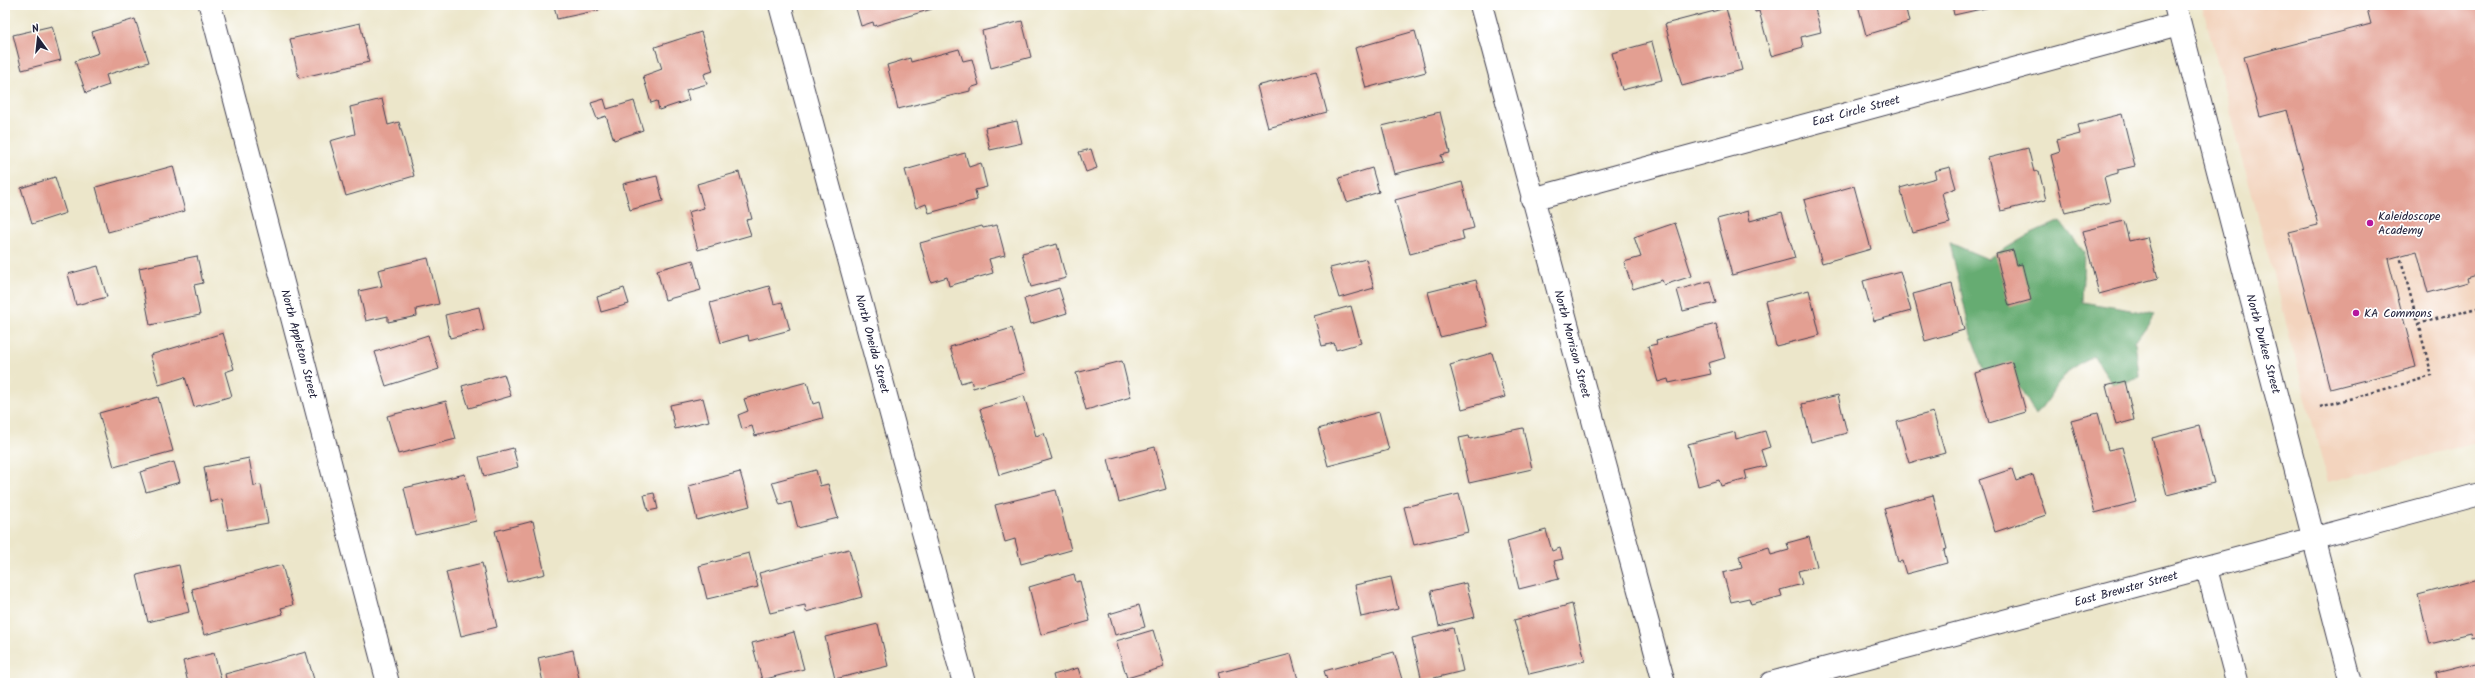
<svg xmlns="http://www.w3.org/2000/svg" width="2485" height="688" font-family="Kalam,sans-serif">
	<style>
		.built { fill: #f3d4be }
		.forest { fill: #66ac72; stroke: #446756 }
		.building { fill: #e39f92 }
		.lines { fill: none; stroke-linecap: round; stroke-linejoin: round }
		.lane-casing { stroke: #403f50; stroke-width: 23 }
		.street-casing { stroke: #403f50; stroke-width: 24 }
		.secondary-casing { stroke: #403f50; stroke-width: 24 }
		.path { stroke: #403f50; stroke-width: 2.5; stroke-dasharray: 3 3; stroke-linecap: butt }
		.lane { stroke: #fff; stroke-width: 21 }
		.street { stroke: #fff; stroke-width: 22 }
		.secondary { stroke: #fff; stroke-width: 22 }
		.poi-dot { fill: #b5179e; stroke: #fff; stroke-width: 1.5 }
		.labels { text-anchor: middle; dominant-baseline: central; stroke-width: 3.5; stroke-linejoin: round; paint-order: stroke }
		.street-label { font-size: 12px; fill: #22223b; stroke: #fff }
		.poi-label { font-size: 12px; fill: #22223b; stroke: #fff; text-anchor: start }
	</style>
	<rect width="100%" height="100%" fill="#fff"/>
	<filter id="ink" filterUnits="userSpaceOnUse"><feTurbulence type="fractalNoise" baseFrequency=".025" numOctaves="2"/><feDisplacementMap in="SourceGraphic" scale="8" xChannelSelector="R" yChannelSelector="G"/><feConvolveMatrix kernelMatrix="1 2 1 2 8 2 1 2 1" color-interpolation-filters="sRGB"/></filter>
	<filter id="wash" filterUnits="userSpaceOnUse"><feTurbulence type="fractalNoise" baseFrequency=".012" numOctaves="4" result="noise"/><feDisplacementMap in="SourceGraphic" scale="16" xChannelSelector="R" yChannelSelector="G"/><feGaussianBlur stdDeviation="0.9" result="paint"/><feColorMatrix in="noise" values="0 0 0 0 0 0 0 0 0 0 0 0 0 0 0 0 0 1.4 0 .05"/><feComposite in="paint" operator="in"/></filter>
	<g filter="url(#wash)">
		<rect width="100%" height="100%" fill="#ece6ca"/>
		<path class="built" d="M2202 5H2480V441L2328 482Z"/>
		<path class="forest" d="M2060 221 2084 252 2082 302 2155 314 2135 342 2139 376 2116 388 2093 355 2067 372 2036 415 2019 386 1985 373 1971 335 1950 243 1988 259 2025 237Z"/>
		<g id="blocks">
			<path class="building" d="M554 5H598L599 10 557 19Z
				M855 5H930L932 9 874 26 873 22 861 26Z
				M1754 5H1814L1821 32 1801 37 1803 47 1771 56 1759 11 1755 12Z
				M1858 5H1905L1909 22 1866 35Z
				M1952 5H1995V6L1954 15Z
				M2366 5H2480V274L2467 278 2468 282 2428 293 2417 251 2388 259 2416 367 2330 389 2289 232 2318 225 2287 110 2260 117 2244 57 2371 24Z
				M1726 8 1742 70 1682 86 1665 24Z
				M135 19 149 62 106 75 109 85 86 93 75 61 99 53 92 32Z
				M1022 21 1031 57 991 68 982 31Z
				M360 23 369 62 299 78 290 39Z
				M52 26 61 60 22 70 13 35Z
				M1415 31 1426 72 1366 88 1355 48Z
				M701 32 713 71 704 74 707 84 686 90 689 100 659 110 657 101 651 103 643 76 662 69 655 47Z
				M1652 42 1662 80 1622 90 1612 53Z
				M959 49 963 61 972 59 979 85 970 88V91L898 109 887 65 910 58 911 62Z
				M1316 71 1327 112 1268 128 1257 86Z
				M382 99 388 125 399 122 414 176 346 196 330 141 355 134 350 107Z
				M604 99 607 109 634 101 643 130 614 140 606 116 597 119 591 103Z
				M1440 112 1450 153 1441 155 1443 162 1394 174 1382 126Z
				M2122 114 2135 166 2118 170V173L2104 177 2110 202 2065 213 2051 155 2060 152 2057 140 2080 134 2078 125Z
				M1017 121 1022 143 990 150 985 128Z
				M2028 148 2034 172 2039 171 2046 200 2001 211 1988 158Z
				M1091 149 1097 168 1086 172 1079 152Z
				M965 153 969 167 981 163 987 187 975 190 977 200 929 213 926 204 916 208 905 170Z
				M173 166 185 211 108 232 96 187Z
				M1950 167 1956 188 1942 193 1950 223 1913 233 1900 188 1936 178 1934 171Z
				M1372 168 1379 192 1347 202 1339 178Z
				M739 172 752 219 746 220 751 235 698 250 688 212 704 208 697 184Z
				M657 176 663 201 630 210 623 184Z
				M55 177 66 213 32 224 21 188Z
				M1462 182 1474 228 1462 231 1464 240 1410 254 1395 200Z
				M1854 186 1871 249 1822 263 1804 200Z
				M1748 211 1750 221 1782 212 1795 258 1732 275 1717 219Z
				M2124 221 2129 241 2147 237 2158 278 2099 294 2083 231Z
				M1675 223 1692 276 1664 285 1662 280 1633 289 1624 262 1641 257 1634 237Z
				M997 225 1005 255 989 259 993 273 949 286 947 277 931 282 920 243 982 226 983 228Z
				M1057 244 1066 278 1031 287 1022 253Z
				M2013 250 2017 265 2022 264 2031 300 2009 306 1996 254Z
				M197 256 203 283 194 285 200 315 150 325 139 268Z
				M428 258 439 304 416 309 417 316 388 322V316L366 321 359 291 382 286 378 270Z
				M1366 259 1374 288 1339 298 1330 268Z
				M693 260 701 290 665 300 657 270Z
				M98 266 107 297 76 305 68 274Z
				M1900 271 1911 311 1874 321 1863 281Z
				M1476 280 1488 326 1440 337 1428 292Z
				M1710 281 1716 303 1683 311 1677 290Z
				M1952 284 1964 330 1925 341 1913 294Z
				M769 286 774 304 782 302 790 330 749 341 748 335 721 343 710 303Z
				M624 288 629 304 601 312 597 297Z
				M1059 288 1067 313 1031 324 1024 299Z
				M1809 290 1820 335 1776 346 1765 301Z
				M1351 306 1361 343 1336 350 1334 343 1322 346 1314 316Z
				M479 307 484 330 450 338 445 315Z
				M1716 324 1725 358 1708 363 1711 374 1669 383 1668 379 1658 382 1648 346 1657 344 1656 340Z
				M1012 328 1025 373 973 388 971 380 961 383 950 347Z
				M223 333 234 369 225 372 232 396 194 407 185 377 159 385 150 355Z
				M428 335 439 369 386 386 375 352Z
				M1492 353 1505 397 1462 409 1450 365Z
				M1122 361 1131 397 1086 410 1076 373Z
				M2012 362 2026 412 1989 423 1975 373Z
				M504 374 511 396 469 408 462 386Z
				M2125 381 2134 420 2116 425 2106 386Z
				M807 382 813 404 819 402 823 418 755 436 752 426 742 429 738 415 748 411 744 399Z
				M1838 395 1847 433 1811 442 1802 404Z
				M1024 396 1036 436 1044 433 1052 459 999 475 980 409Z
				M158 397 173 451 114 467 99 413Z
				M703 398 709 421 675 429 670 405Z
				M446 401 456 439 398 454 387 416Z
				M1379 412 1389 450 1328 466 1318 429Z
				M1933 412 1945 453 1909 463 1897 422Z
				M2098 413 2108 450 2122 447 2136 502 2095 513 2071 420Z
				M2199 426 2214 483 2167 495 2152 438Z
				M1523 428 1532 469 1469 483 1459 438 1469 436 1470 439Z
				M1765 431 1770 447 1761 450 1766 466 1745 471 1747 479 1721 486 1719 480 1698 486 1688 444 1735 432 1736 439Z
				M1155 447 1166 489 1119 502 1108 459Z
				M513 448 518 467 484 476 479 457Z
				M249 458 254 486 261 485 268 523 228 530 222 499 210 502 204 467Z
				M174 462 180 482 146 492 140 472Z
				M2012 469 2016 481 2033 475 2046 515 1995 532 1979 480Z
				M816 470 820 486 828 484 838 518 798 528 791 502 780 505 772 482Z
				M740 472 750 506 697 520 689 486Z
				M465 474 476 521 415 535 404 488Z
				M1056 490 1071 550 1021 564 1015 539 1005 542 995 505Z
				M654 493 658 509 648 511 644 495Z
				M1459 494 1468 532 1414 545 1404 507Z
				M1933 495 1947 549 1944 550 1947 563 1906 574 1902 561 1898 562 1884 508Z
				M533 521 545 574 508 583 495 531Z
				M1546 530 1552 551 1560 548 1563 559 1554 561 1559 579 1519 589 1507 541Z
				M1809 537 1817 566 1798 571 1802 584 1780 590 1782 596 1751 604 1749 598 1731 602 1723 573 1742 568 1739 556 1769 547 1771 555 1789 550 1787 543Z
				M849 549 862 597 806 612 805 605 770 613 759 573Z
				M749 553 758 587 707 599 699 566Z
				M482 563 497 627 461 636 446 572Z
				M179 565 189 612 148 622 137 575Z
				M282 565 293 605 281 608 283 614 204 635 192 589Z
				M1074 574 1076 582 1080 581 1090 621 1041 635 1029 587Z
				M1391 577 1398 609 1361 617 1355 585Z
				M2479 579 2480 637 2472 639 2471 634 2430 644 2418 595Z
				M1466 583 1475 617 1439 626 1431 591Z
				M1572 604 1585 661 1529 674 1514 620Z
				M1139 605 1145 627 1115 635 1109 614Z
				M878 624 888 666 835 679 825 637Z
				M1453 628 1463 671 1422 681 1412 638Z
				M1153 630 1164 667 1127 678 1116 641Z
				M794 632 804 669 762 680 752 643Z
				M573 650 580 683H543L538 658Z
				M306 652 315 683H227L225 674Z
				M1394 652 1403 683H1328L1324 671Z
				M214 653 222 683H188L183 661Z
				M1291 654 1299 683H1221L1218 673Z
				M2480 662V683H2438L2436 673Z
				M1078 668 1083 683H1055L1053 675Z"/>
		</g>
	</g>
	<g filter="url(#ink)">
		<use href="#blocks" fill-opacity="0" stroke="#403f50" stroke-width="1"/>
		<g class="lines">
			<g class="lane-casing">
				<path id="lane" d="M2206 567 2237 683"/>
			</g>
			<g class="street-casing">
				<path id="street" d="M210 5 388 683
					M1481 5 1664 683
					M2175 5 2351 683
					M1532 199 2180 24
					M1771 683 2480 494"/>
			</g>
			<g class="secondary-casing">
				<path id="secondary" d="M780 5 964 683"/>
			</g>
			<path class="path" d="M2418 324 2480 307
				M2320 407 2432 376 2400 256"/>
			<use href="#lane" class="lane"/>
			<use href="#street" class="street"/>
			<use href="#secondary" class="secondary"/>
		</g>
	</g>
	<g class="poi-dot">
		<circle cx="2370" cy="223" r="4"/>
		<circle cx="2356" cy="313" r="4"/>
	</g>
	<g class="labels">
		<g class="street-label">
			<text transform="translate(1856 111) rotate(-15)">East Circle Street</text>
			<text transform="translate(299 344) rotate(75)">North Appleton Street</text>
			<text transform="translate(872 344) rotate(75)">North Oneida Street</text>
			<text transform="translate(1572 344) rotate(75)">North Morrison Street</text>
			<text transform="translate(2263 344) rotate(75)">North Durkee Street</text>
			<text transform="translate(2126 589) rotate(-15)">East Brewster Street</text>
		</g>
		<g class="poi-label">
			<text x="2378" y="216">Kaleidoscope<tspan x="2378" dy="14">Academy</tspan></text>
			<text x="2364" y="313">KA Commons</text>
		</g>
	</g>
	<rect width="2485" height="688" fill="none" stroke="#fff" stroke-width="20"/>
	<g transform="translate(38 38) rotate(345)" stroke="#ffffff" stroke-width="3" paint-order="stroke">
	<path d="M0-3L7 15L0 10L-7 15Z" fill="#22223b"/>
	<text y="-6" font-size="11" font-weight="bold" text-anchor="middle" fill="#22223b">N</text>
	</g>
</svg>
